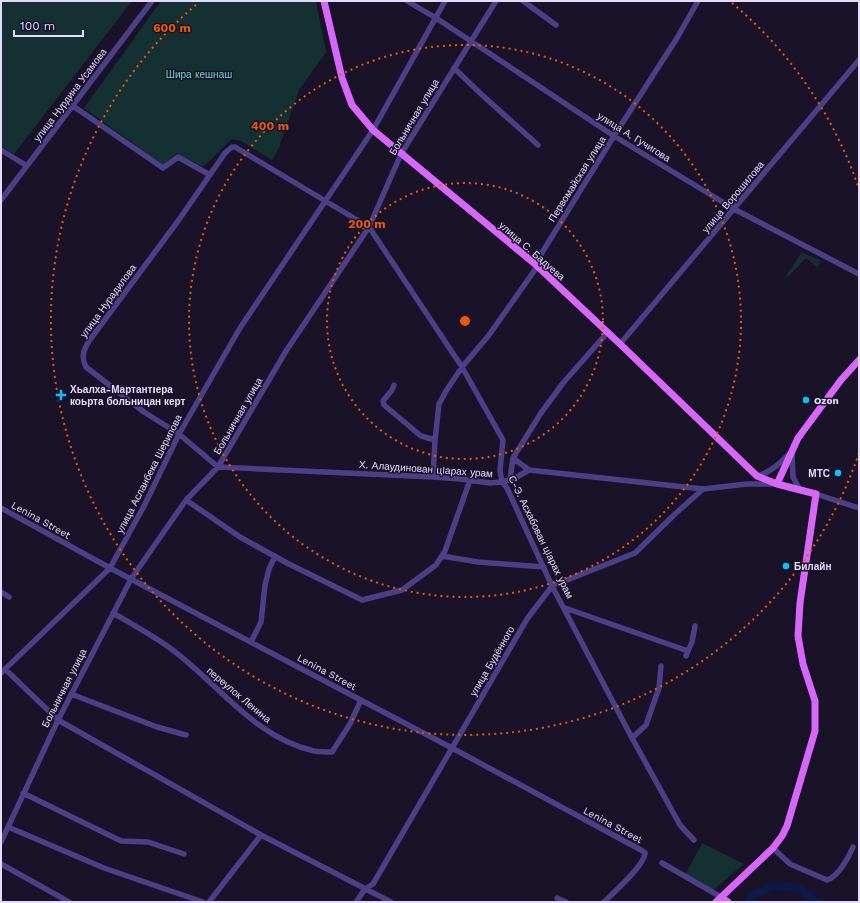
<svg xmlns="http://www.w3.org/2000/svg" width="860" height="903" font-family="'Work Sans',sans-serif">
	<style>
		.green { fill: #153033 }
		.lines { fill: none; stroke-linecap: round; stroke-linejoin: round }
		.river { stroke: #0d1a47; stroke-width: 8 }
		.minor { stroke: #4b3f86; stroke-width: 5.5 }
		.major { stroke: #d667f9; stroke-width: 7 }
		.ring { fill: none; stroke: #e8590c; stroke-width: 2; stroke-dasharray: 2 4 }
		.poi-dot { fill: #0fc0f6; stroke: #191229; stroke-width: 1.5 }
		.labels { text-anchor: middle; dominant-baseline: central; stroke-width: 3; stroke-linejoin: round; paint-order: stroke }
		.park-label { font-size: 10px; fill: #69dccf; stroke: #191229 }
		.street-label { font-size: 10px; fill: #e4dbfe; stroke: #191229 }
		.poi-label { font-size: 10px; font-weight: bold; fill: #e4dbfe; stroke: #191229; text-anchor: start }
		.centre { fill: #e8590c; stroke: #191229; stroke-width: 2 }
		.ring-label { font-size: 12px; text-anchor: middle; font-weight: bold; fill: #e8590c; stroke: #191229; stroke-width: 3; stroke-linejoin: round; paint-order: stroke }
	</style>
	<rect width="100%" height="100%" fill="#191229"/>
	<path class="green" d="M1 1H132L14 154 1 146Z
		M161 1H316L326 52 299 90 278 150 272 160 241 141 232 139 203 167 177 153 163 165 84 108Z
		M802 252 821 261 817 267 806 258 787 278 786 276Z
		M702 843 744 864 712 891 685 875Z"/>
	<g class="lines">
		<path class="river" d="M748 902 752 896 772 886 799 888 817 902"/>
		<path class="minor" d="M407 1 436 18 614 136 734 209 859 274
			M523 1 556 25
			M454 68 481 94 538 145
			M73 106 163 168 178 157 210 175
			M1 150 27 166
			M1 200 152 1
			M535 264 614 136 677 38 698 1
			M620 344 859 60
			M394 385 392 390 383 401 384 405 421 436 435 440
			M792 452 793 477 800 490
			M513 458 529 470
			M757 476C771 472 779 464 789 454
			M433 477 435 440 439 404 446 391 462 367 489 335 537 267
			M510 479 513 458 541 413 563 383 607 333
			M816 494 859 508
			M186 500 240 537 287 563 362 600 402 590 436 565 445 551 470 480
			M1 508 110 568 452 748 641 850 645 853C645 865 613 893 604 902
			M442 556 478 562 544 567
			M1 592 9 597
			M565 608 688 651 686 656
			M113 613C132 624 152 635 170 648 218 683 253 737 314 751 320 752 327 752 332 752L350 724 361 700
			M251 642 261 622 265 585 269 569 275 556
			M688 651 692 642 695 626
			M5 669 58 720 261 835 391 902
			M1 673 110 568 144 506 179 434 240 328 373 130 445 1
			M71 694 157 727 186 735
			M632 738 646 725 659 688 661 666
			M23 793 121 841 148 842 184 854
			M8 827 104 868 203 902
			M694 840 680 825 632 738 552 586 507 488 502 482 500 470 503 440 462 367 369 227 235 147H232L225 153 178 221 89 341C83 351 81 357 86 367L144 412 179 434 218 467 433 477 460 479 490 483 502 482 515 478 529 470 703 489 747 484H775
			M1 842 58 720 131 579 186 500 218 467 286 351 369 227 401 154 496 1
			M773 848 790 864 827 880C838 877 849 857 853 847
			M662 863 721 897
			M1 864 69 902
			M557 898 566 902
			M209 902 261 835
			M356 902 365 889 373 884 527 619 552 586 635 553 675 514 703 489"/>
		<path class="major" d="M324 1 342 78 352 105 373 130 535 264 620 344 757 476 777 484 816 494 800 603 798 636 803 664 815 701V731L787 826 782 836 773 848 716 902
			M777 484 798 438 841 380 859 360
			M721 897 728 902"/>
	</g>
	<g class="ring">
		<circle cx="465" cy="321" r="138"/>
		<circle cx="465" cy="321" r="276"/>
		<path d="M859 453A415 415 0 1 1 198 3M732 3A415 415 0 0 1 859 189"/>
	</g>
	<g class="poi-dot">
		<path d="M59 389h4v4h4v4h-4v4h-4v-4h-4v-4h4z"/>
		<circle cx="806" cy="400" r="4"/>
		<circle cx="838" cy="473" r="4"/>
		<circle cx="786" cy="566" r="4"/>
	</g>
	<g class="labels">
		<g class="park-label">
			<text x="199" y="74">Шира кешнаш</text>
		</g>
		<g class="street-label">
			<text transform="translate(70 95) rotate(-53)">улица Нурдина Усамова</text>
			<text transform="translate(414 117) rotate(-59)">Больничная улица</text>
			<text transform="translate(634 137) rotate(32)">улица А. Гучигова</text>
			<text transform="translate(577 179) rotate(-58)">Первомайская улица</text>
			<text transform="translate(733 197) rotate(-50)">улица Ворошилова</text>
			<text transform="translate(532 251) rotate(41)">улица С. Бадуева</text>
			<text transform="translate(108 301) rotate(-54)">улица Нурадилова</text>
			<text transform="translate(238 416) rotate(-60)">Больничная улица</text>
			<text transform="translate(426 469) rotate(4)">Х. Алаудинован цIарах урам</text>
			<text transform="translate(149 474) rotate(-63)">улица Асланбека Шерипова</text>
			<text transform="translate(41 520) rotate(29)">Lenina Street</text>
			<text transform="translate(541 537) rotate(64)">С-Э. Асхабован цIарах урам</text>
			<text transform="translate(492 661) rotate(-60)">улица Будённого</text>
			<text transform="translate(327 672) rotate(28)">Lenina Street</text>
			<text transform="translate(64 688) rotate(-63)">Больничная улица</text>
			<text transform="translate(239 695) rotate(40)">переулок Ленина</text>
			<text transform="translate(613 825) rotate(28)">Lenina Street</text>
		</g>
		<g class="poi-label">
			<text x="70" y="389">Хьалха-МартантIера<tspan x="70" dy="12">коьрта больницан керт</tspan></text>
			<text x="814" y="400">Ozon</text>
			<text x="830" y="473" text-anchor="end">МТС</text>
			<text x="794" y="566">Билайн</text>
		</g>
	</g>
	<circle cx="465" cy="321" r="6" class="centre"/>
	<g class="ring-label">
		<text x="172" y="32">600 m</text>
		<text x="270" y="130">400 m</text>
		<text x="367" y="228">200 m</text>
	</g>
	<rect width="860" height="903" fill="none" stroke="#e4dbfe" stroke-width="4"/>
	<path d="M14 30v6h69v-6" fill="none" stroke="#e4dbfe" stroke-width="2"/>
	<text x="20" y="30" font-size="12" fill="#e4dbfe" stroke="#191229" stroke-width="3" paint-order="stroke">100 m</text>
</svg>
